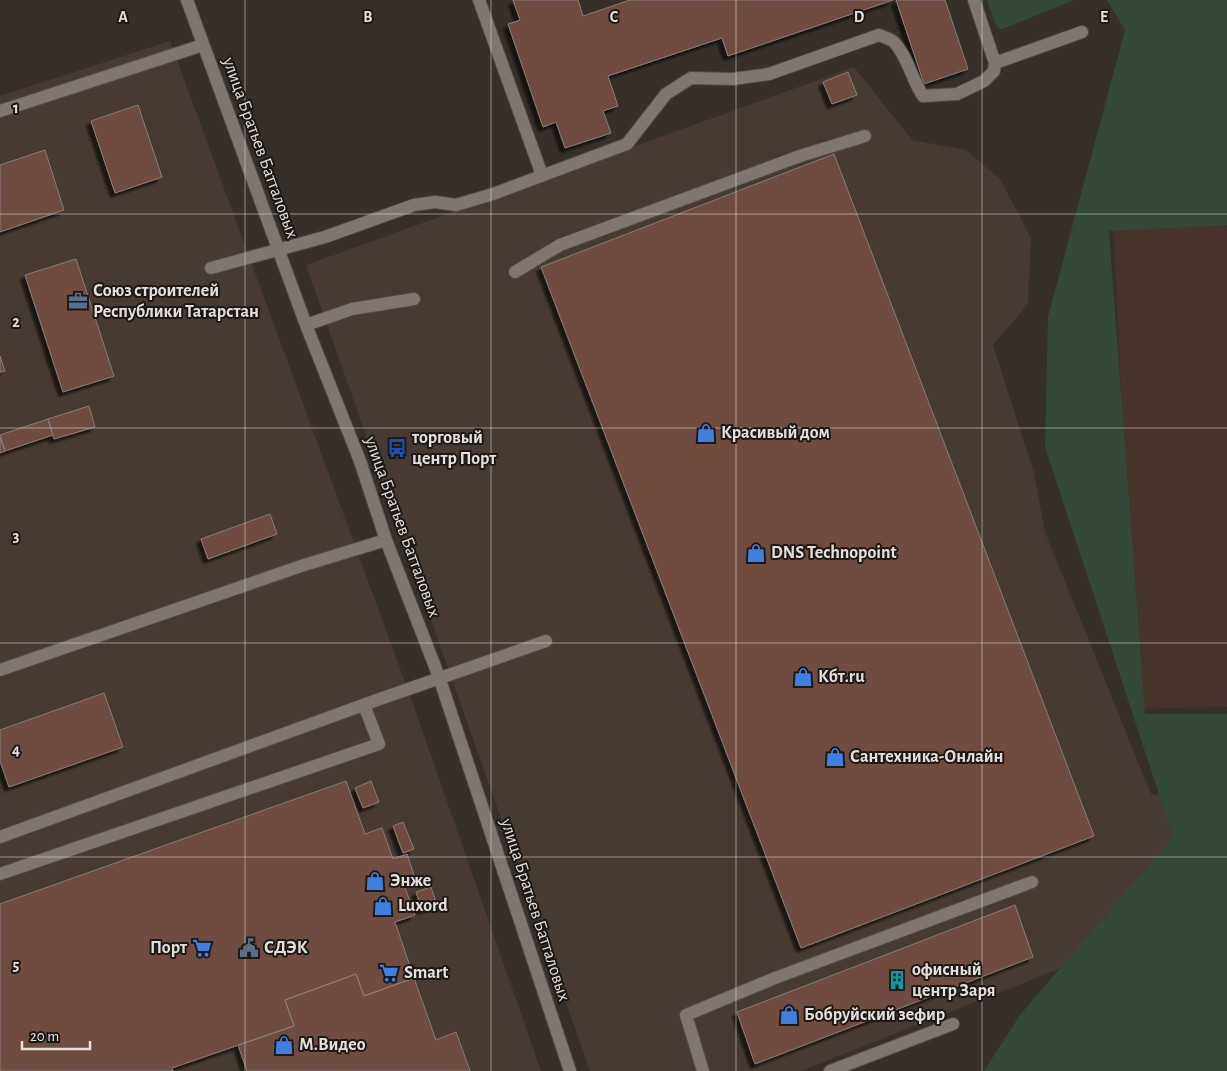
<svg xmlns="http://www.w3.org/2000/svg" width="1227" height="1071" font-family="'Alegreya Sans',sans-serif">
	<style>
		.built { fill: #473a32 }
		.industrial { fill: #46332b }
		.green { fill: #334839 }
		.building { fill: #6f4b40; stroke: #877d7a; filter: url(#shadow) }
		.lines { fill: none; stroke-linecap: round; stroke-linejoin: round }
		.minor-casing { stroke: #514b48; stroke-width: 14 }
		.minor { stroke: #7f7671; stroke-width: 12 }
		.grid { fill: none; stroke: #e4dfdd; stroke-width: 1; stroke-opacity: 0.55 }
		.labels { text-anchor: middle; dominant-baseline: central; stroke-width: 4; stroke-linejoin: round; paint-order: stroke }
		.street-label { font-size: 18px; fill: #e4dfdd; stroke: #1b1816 }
		.poi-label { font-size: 18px; font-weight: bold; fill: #e4dfdd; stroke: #1b1816; text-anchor: start }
		.grid-label { font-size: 16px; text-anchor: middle; font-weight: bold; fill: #e4dfdd; stroke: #1b1816; stroke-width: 4; stroke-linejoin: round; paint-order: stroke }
	</style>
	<defs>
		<filter id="shadow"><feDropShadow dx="-4.5" dy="4.5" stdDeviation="1" flood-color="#0009"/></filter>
	</defs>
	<rect width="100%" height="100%" fill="#362f2a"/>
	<path class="built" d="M170 41 411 698 541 1071H0V96Z
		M854 67 912 140 966 150 1000 179 1031 238 1028 304 993 345 1034 473 1045 532 1151 794 1180 799 1213 908 801 1071H590L306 265Z"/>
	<path class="industrial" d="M1227 218V707L1136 709 1113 222Z"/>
	<path class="green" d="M987 0H1074L1003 29H999L994 21Z
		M1107 0H1227V225L1109 231 1145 714H1227V1071H984L1020 1015 1173 837 1045 447 1048 317 1125 30Z"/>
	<path class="building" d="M513 0H578L583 16 630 0H893L728 56 722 38 608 76 618 106 603 111 611 133 565 148 556 122 543 127 508 24 520 20Z
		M896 0H945L968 69 924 84Z
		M848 72 857 95 832 104 823 82Z
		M138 105 162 177 115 193 91 121Z
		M45 150 64 210 0 232V165Z
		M834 154 1094 836 801 948 541 267Z
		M76 259 114 376 63 392 25 275Z
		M0 356 5 371 0 372Z
		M89 406 95 427 54 439 48 419Z
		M48 419 53 435 5 451 0 435Z
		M0 438 5 451 0 453Z
		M270 514 277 534 208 559 201 539Z
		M104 693 123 747 9 787 0 761V730Z
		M346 781 365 834 382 828 393 859 407 854 415 878 403 882 415 915 395 922 414 978 364 996 356 974 285 1000 294 1026 172 1068 173 1071H0V904Z
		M371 781 379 802 363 808 355 788Z
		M403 822 414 849 403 853 393 826Z
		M431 887 437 905 422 910 416 892Z
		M1015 905 1033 957 755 1064 737 1012Z
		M356 974 364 996 414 978 436 1040 456 1032 470 1071H247L238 1045 294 1026 285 1000Z"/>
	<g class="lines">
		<g class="minor-casing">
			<path id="minor" d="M187 0 306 325 360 461 386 540 439 677 570 1071
				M479 0 542 175
				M995 63 1082 32
				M0 111 203 45
				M211 268 325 237 414 205 435 202 456 205 493 194 627 144 666 94 691 78 733 79 769 74 879 35C884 37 890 39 894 42 908 57 912 80 923 96L957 94 984 81 994 71 995 63 974 0
				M515 272 560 245 800 156 865 136
				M306 325 352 309 414 299
				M0 670 301 566 386 540
				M0 837 377 700 546 641
				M0 874 379 744 364 705
				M703 1071 686 1015 775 978 1032 882
				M830 1071 953 1024"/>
		</g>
		<use href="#minor" class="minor"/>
	</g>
	<path class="grid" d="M245 0V1071M491 0V1071M736 0V1071M982 0V1071M0 214H1227M0 428H1227M0 643H1227M0 857H1227"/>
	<defs>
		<g id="office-bare" transform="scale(1.5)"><path d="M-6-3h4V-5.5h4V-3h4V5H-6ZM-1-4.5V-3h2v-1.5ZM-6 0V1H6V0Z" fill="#5c6f8a" stroke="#1b1816" stroke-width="2.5" paint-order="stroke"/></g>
		<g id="shop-bare" transform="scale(1.5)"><path d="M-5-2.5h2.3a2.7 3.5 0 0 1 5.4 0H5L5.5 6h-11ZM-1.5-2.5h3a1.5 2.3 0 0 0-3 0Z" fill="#3f7fe0" stroke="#1b1816" stroke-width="2.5" paint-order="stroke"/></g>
		<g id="bus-bare" transform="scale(1.5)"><path d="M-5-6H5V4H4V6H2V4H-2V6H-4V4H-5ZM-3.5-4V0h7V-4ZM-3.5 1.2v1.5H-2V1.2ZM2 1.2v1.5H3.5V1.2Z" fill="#1a4fb4" stroke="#1b1816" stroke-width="2.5" paint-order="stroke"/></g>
		<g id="supermarket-bare" transform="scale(1.5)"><path d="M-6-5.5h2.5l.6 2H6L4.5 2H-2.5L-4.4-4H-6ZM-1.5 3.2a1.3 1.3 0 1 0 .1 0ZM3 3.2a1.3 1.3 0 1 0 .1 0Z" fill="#3f7fe0" stroke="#1b1816" stroke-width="2.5" paint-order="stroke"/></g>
		<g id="civic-bare" transform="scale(1.5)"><path d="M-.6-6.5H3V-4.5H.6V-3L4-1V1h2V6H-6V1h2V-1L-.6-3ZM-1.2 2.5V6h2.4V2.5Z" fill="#5c6f8a" stroke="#1b1816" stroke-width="2.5" paint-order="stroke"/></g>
		<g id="building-bare" transform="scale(1.5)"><path d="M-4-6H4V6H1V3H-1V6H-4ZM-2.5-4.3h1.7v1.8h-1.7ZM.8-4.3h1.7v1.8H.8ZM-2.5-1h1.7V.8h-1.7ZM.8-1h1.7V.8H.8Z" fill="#0f9aa8" stroke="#1b1816" stroke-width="2.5" paint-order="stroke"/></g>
	</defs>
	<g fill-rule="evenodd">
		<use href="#office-bare" x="78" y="301"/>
		<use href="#shop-bare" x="706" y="433"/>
		<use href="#bus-bare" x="397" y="448"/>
		<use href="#shop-bare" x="756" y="553"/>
		<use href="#shop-bare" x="803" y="677"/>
		<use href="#shop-bare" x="835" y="757"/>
		<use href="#shop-bare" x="375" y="881"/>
		<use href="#shop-bare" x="383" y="906"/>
		<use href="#supermarket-bare" x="202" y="948"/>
		<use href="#civic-bare" x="249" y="948"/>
		<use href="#supermarket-bare" x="389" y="973"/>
		<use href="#building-bare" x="897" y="980"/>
		<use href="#shop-bare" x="789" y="1015"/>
		<use href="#shop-bare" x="284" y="1045"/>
	</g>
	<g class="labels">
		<g class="street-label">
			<text transform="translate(260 148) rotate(70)">улица Братьев Батталовых</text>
			<text transform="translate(402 527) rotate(70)">улица Братьев Батталовых</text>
			<text transform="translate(535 910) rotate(72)">улица Братьев Батталовых</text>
		</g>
		<g class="poi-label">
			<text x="93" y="291">Союз строителей<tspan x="93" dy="21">Республики Татарстан</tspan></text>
			<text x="721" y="433">Красивый дом</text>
			<text x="412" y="438">торговый<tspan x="412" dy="21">центр Порт</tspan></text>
			<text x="771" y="553">DNS Technopoint</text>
			<text x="818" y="677">Кбт.ru</text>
			<text x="850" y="757">Сантехника-Онлайн</text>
			<text x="390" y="881">Энже</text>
			<text x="398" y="906">Luxord</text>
			<text x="187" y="948" text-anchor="end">Порт</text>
			<text x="264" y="948">СДЭК</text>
			<text x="912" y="970">офисный<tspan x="912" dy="21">центр Заря</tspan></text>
			<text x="404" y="973">Smart</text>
			<text x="804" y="1015">Бобруйский зефир</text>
			<text x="299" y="1045">М.Видео</text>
		</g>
	</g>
	<g class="grid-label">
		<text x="123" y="22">A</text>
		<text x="368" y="22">B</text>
		<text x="614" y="22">C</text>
		<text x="859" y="22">D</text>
		<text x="1104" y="22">E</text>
		<text x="16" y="113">1</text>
		<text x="16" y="327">2</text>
		<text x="16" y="541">3</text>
		<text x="16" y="755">4</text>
		<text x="16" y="970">5</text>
	</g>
	<path d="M22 1041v8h68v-8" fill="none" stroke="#e4dfdd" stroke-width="2.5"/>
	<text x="30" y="1041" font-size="15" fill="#e4dfdd" stroke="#1b1816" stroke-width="4" paint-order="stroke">20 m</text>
</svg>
